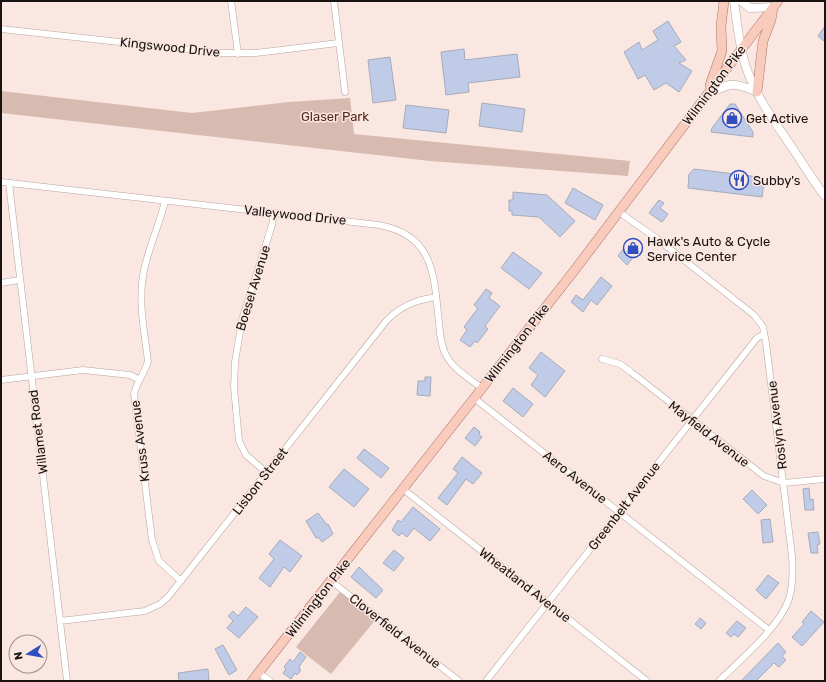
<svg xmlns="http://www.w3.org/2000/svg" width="826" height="682" font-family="Rubik,sans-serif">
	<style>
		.green { fill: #d7bab0 }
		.building { fill: #c0cce7; stroke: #a4abba }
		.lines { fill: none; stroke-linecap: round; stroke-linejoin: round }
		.street-casing { stroke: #b7a49e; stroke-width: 7 }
		.secondary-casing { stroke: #b7a49e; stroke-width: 9 }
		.primary-casing { stroke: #a87463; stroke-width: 10 }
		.street { stroke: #fff; stroke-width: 6 }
		.secondary { stroke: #fff; stroke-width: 8 }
		.primary { stroke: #f9cbbc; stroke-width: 9 }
		.labels { text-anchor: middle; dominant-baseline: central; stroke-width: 3; stroke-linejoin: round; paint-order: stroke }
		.street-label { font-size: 13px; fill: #181210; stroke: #fbe7e1 }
		.park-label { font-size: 13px; fill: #55291a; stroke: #fbe7e1 }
		.poi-label { font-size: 13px; fill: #181210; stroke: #fbe7e1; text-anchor: start }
	</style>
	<rect width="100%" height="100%" fill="#fbe7e1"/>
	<path class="green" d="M1 91 192 113 289 102 350 98 354 134 630 161 628 176 430 161 1 113Z
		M340 592 376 619 331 674 296 647Z"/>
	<path class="building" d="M668 21 681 42 674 46 686 60 679 63 692 71 679 92 666 83 654 90 645 75 638 79 624 52 639 42 642 50 658 40 653 31Z
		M825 26V42L818 36Z
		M464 49 465 60 517 54 520 77 468 83 469 92 446 95 441 52Z
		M390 57 396 100 373 103 368 60Z
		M482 103 525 109 522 132 479 126Z
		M730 104H735L753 132V137L711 132 712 128Z
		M406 105 449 110 446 133 403 128Z
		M694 169 759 177 764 182 762 197 688 188 689 174Z
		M573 188 603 205 595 220 565 203Z
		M513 192 547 195 575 221 560 237 539 217 512 215V211H509V200H513Z
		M659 200 664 203 660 208 668 214 662 222 649 213Z
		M631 239 641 247 627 265 618 256Z
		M513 252 542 273 529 289 501 268Z
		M601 277 612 286 597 305 591 300 583 312 571 302 576 295 583 300Z
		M486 289 492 293 489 298 500 306 485 326 488 329 477 343 475 341 470 347 460 340 467 330 464 327 478 308 474 305Z
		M541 352 565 371 545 397 531 385 538 375 529 368Z
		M425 377H431L430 396 417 395 418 381H425Z
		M513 388 533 404 523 417 503 401Z
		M474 427 480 432 479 434 482 437 475 446 465 438Z
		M364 449 389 468 381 478 357 458Z
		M462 457 482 473 473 484 466 479 447 505 438 498 458 473 453 469Z
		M344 469 369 489 354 507 329 487Z
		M809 488 810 500 813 499 814 510H805L803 489Z
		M752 490 767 505 758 514 743 499Z
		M413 507 440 529 430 541 414 528 407 537 402 533 399 536 392 530 398 520 401 522Z
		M318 513 327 525 328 524 333 534 322 542 318 537 316 538 306 521Z
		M770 519 773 542 763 543 761 520Z
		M818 532 820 544 817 545 818 553H811L808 533Z
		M280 540 302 556 290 572 284 567 270 587 259 578 274 559 269 554Z
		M394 550 404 558 394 571 383 563Z
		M359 567 383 590 376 598 351 577Z
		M768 575 779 583 766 599 756 590Z
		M246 607 258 617 239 638 227 628 233 621 228 616 233 611 238 616Z
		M811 611 824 622 802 646 792 637 804 624 802 622Z
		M700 618 706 623 701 629 695 624Z
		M737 621 746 628 738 637 734 634 731 637 726 633Z
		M778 643 786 652 782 656 786 660 779 667 774 663 756 681H741Z
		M223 645 237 670 229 675 215 649Z
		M300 652 306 657 300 665 299 669 301 670 297 675 295 673 291 679 283 673 286 669 284 667 290 659 293 662Z
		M208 669 209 681H179L178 673Z"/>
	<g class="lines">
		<g class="street-casing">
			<path id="street" d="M231 1 238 54
				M334 1 345 92
				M1 29 220 53H256L338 43
				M1 182 379 225C435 235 434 277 439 323 440 334 441 346 446 355 453 369 470 379 482 388
				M9 183 67 681
				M165 201C160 223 150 244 145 266 137 297 144 330 148 361 145 373 137 381 134 394L152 540 159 561 181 581
				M619 212 656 238 754 315 763 327 766 343 792 556C793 570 793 585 789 599 779 628 741 659 719 681
				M1 283 19 280
				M602 359 620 364 631 372 764 476 784 483 825 479
				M1 380 83 370 130 375 138 379
				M474 398 769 630
				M267 473 246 455 239 441 234 387 235 362 242 320 272 225 274 213
				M403 489 647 681
				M331 581 459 681
				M60 621 145 611 160 604 168 597 387 320C401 306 416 300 436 297
				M259 673 270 681
				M486 681 757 338 764 334"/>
		</g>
		<g class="secondary-casing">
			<path id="secondary" d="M734 1C737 22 739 46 746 67 756 97 775 122 793 149 804 165 813 181 825 196
				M741 1 750 8 773 7
				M708 94C730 83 733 81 757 92"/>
		</g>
		<g class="primary-casing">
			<path id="primary" d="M710 85 722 51 721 26 724 1
				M757 92 763 41 771 20 773 8
				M252 681 574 271 778 1"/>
		</g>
		<use href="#street" class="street"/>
		<use href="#secondary" class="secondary"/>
		<use href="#primary" class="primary"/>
	</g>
	<defs>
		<g id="shop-ring" transform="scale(1)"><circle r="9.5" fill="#fbe7e1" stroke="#2f4fc0" stroke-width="1.5"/><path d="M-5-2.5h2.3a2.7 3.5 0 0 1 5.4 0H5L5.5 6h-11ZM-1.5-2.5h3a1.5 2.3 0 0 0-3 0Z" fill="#2f4fc0"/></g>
		<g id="restaurant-ring" transform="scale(1)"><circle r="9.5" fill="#fbe7e1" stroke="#2f4fc0" stroke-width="1.5"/><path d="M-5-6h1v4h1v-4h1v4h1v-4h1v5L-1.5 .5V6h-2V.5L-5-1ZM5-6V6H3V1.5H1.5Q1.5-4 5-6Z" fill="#2f4fc0"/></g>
	</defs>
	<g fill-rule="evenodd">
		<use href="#shop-ring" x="732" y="118"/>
		<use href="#restaurant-ring" x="739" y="180"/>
		<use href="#shop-ring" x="633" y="248"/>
	</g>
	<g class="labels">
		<g class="street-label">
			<text transform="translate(170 47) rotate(6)">Kingswood Drive</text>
			<text transform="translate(714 85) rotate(-53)">Wilmington Pike</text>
			<text transform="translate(295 215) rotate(6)">Valleywood Drive</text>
			<text transform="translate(253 288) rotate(-73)">Boesel Avenue</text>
			<text transform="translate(517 343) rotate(-52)">Wilmington Pike</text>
			<text transform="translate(777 425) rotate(-97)">Roslyn Avenue</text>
			<text transform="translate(38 432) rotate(-97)">Willamet Road</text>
			<text transform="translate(709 434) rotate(38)">Mayfield Avenue</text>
			<text transform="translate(140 441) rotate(-97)">Kruss Avenue</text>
			<text transform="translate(575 477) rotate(38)">Aero Avenue</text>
			<text transform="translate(260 481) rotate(-52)">Lisbon Street</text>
			<text transform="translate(624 506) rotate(-52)">Greenbelt Avenue</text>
			<text transform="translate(525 585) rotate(38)">Wheatland Avenue</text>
			<text transform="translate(318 598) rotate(-52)">Wilmington Pike</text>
			<text transform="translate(395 631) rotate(38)">Cloverfield Avenue</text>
		</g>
		<g class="park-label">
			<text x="335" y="116">Glaser Park</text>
		</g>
		<g class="poi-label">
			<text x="746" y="118">Get Active</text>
			<text x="753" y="180">Subby's</text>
			<text x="647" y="241">Hawk's Auto &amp; Cycle<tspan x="647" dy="15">Service Center</tspan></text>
		</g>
	</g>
	<rect width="826" height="682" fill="none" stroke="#181210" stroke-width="4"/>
	<g transform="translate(28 654) rotate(259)"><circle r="19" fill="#fbe7e1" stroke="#a0928d"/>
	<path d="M0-3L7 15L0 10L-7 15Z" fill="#2f4fc0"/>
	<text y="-6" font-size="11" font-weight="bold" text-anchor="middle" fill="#181210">N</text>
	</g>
</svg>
